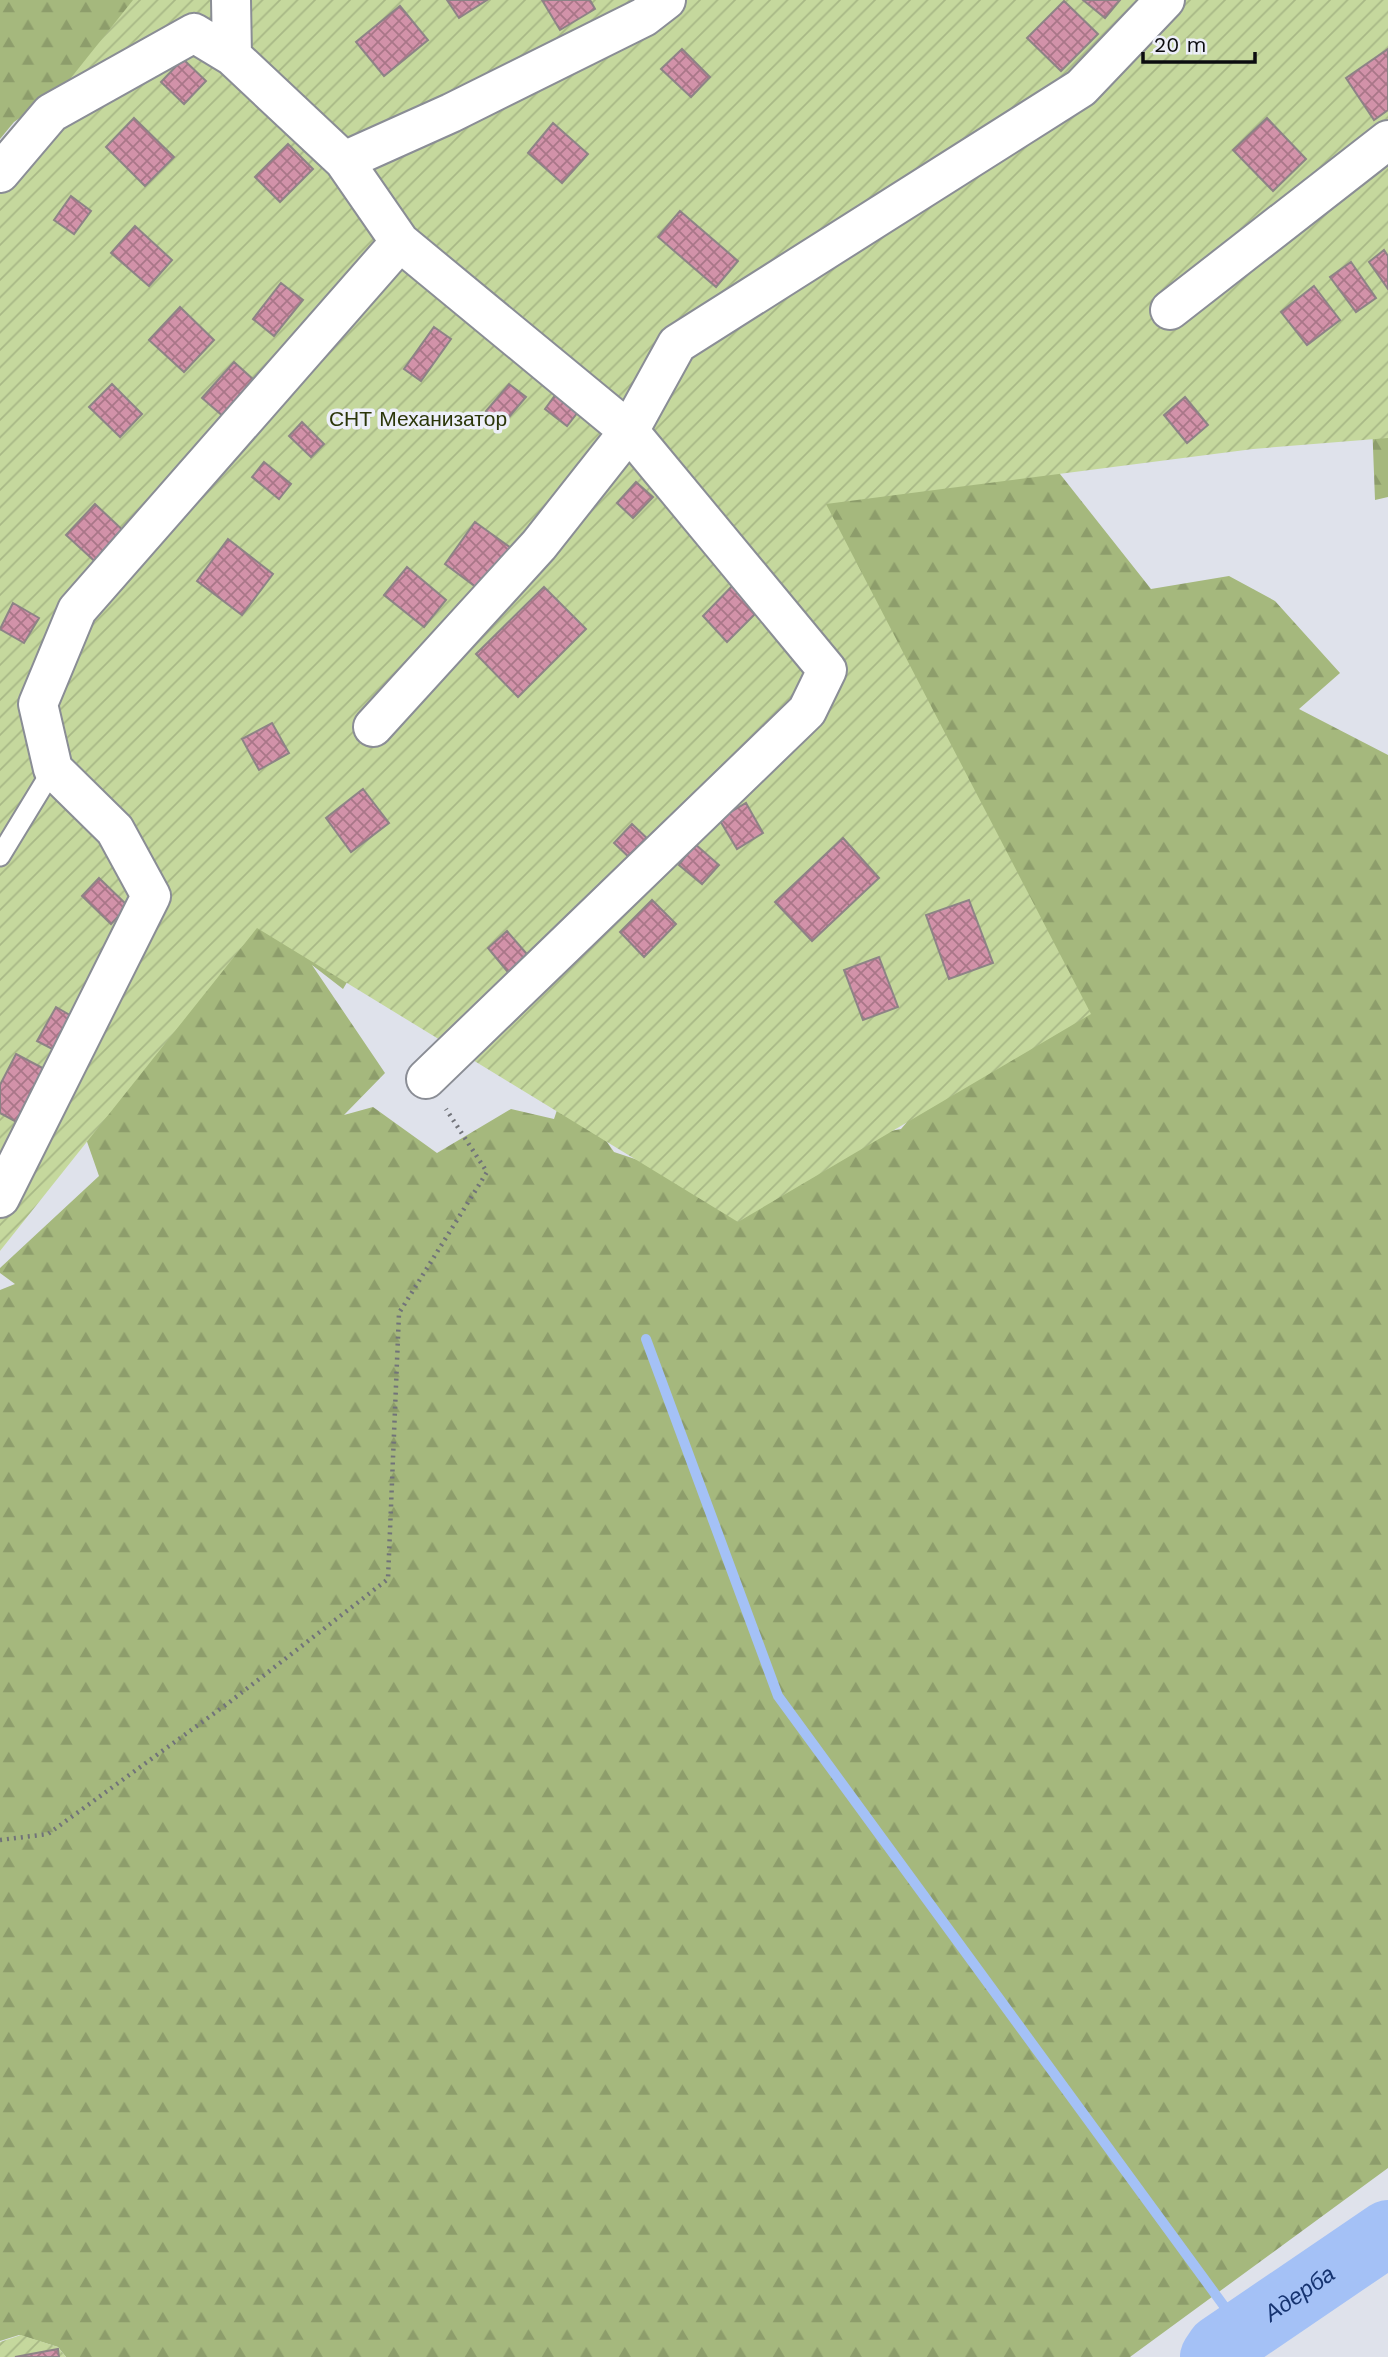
<svg xmlns="http://www.w3.org/2000/svg" width="1388" height="2357" font-family="'Work Sans',sans-serif">
	<style>
		.forest { fill: url(#forest-firs) }
		.garden { fill: url(#garden-furrows) }
		.lines { fill: none; stroke-linecap: round; stroke-linejoin: round }
		.stream { stroke: #a4c1f6; stroke-width: 10 }
		.river { stroke: #a4c1f6; stroke-width: 66 }
		.building { fill: url(#building-cross-hatch); stroke: #8d8386; stroke-width: 2 }
		.lane-casing { stroke: #8a8d95; stroke-width: 23 }
		.street-casing { stroke: #8a8d95; stroke-width: 42 }
		.path { stroke: #717379; stroke-width: 4.5; stroke-dasharray: 2 5; stroke-linecap: butt }
		.lane { stroke: #fff; stroke-width: 19 }
		.street { stroke: #fff; stroke-width: 38 }
		.labels { text-anchor: middle; dominant-baseline: central; stroke-width: 7; stroke-linejoin: round; paint-order: stroke }
		.park-label { font-size: 21px; fill: #2b3609; stroke: #edeff9 }
		.water-label { font-size: 23px; font-style: italic; fill: #153370; stroke: #edeff9 }
	</style>
	<defs>
		<pattern id="forest-firs" width="22" height="20" patternUnits="userSpaceOnUse" patternTransform="scale(1.75)"><rect width="22" height="20" fill="#a5b87d"/><path d="M5 1l3.5 6h-7zM16 11l3.5 6h-7z" fill="#8d9d6b"/></pattern>
		<pattern id="garden-furrows" width="10" height="10" patternUnits="userSpaceOnUse" patternTransform="scale(1.75)"><rect width="10" height="10" fill="#c5d89d"/><path d="M-1 1l2-2M0 10L10 0M9 11l2-2" fill="none" stroke="#a8b886"/></pattern>
		<pattern id="building-cross-hatch" width="8" height="8" patternUnits="userSpaceOnUse" patternTransform="scale(1.75)"><rect width="8" height="8" fill="#d292a9"/><path d="M0 0l8 8M0 8l8-8" fill="none" stroke="#a97688"/></pattern>
	</defs>
	<rect width="100%" height="100%" fill="#dfe2eb"/>
	<path class="forest" d="M0 0H204L150 29 14 122 0 139Z
		M1388 362V497L1375 500 1370 369Z
		M1061 365 1060 474 1151 589 1229 576 1275 601 1340 673 1299 709 1388 755V2168L1130 2357H66L58 2347 19 2335 0 2341V1290L15 1284 0 1273V1268L99 1176 63 1073 120 948 393 905 343 989 312 965 385 1073 344 1115 373 1107 437 1153 511 1109 554 1119 566 1083 614 1152 674 1172 901 1129 928 1098 732 538Z"/>
	<path class="garden" d="M133 0H1388V438L1253 449 826 504 1091 1014 738 1222 257 928 0 1251V167Z
		M21 2335 58 2347 66 2357H0V2342Z"/>
	<g class="lines">
		<path class="stream" d="M646 1339 778 1696 1243 2332"/>
		<path class="river" id="s1" d="M1213 2357 1219 2348 1388 2233"/>
	</g>
	<path class="building" d="M447 0H487L459 18Z
		M542 0H590L595 9 560 30Z
		M1083 0H1120L1105 18Z
		M1064 1 1098 34 1061 71 1027 38Z
		M400 6 428 40 384 76 356 42Z
		M682 49 710 77 691 97 661 69Z
		M1388 49V110L1374 120 1346 78Z
		M183 59 206 81 184 104 161 82Z
		M134 118 174 157 145 186 106 147Z
		M1267 118 1306 159 1273 191 1233 150Z
		M553 123 588 154 562 183 528 153Z
		M288 144 313 169 280 202 255 177Z
		M71 196 91 211 74 234 54 220Z
		M680 211 738 261 716 287 658 237Z
		M135 226 172 260 149 286 111 253Z
		M1384 250 1388 256V289L1369 262Z
		M1351 262 1376 298 1356 312 1330 277Z
		M281 283 303 300 274 336 253 319Z
		M1314 286 1340 320 1307 345 1281 312Z
		M180 307 214 340 184 372 149 340Z
		M434 327 451 339 421 381 404 369Z
		M234 362 255 381 224 417 202 398Z
		M112 384 142 414 120 437 89 407Z
		M509 384 526 397 503 424 486 411Z
		M556 394 578 412 567 426 545 409Z
		M1185 397 1208 425 1187 443 1164 415Z
		M302 422 324 444 311 457 289 436Z
		M264 462 291 484 279 499 252 477Z
		M636 482 653 497 633 518 617 503Z
		M95 504 129 536 101 567 66 535Z
		M475 522 511 548 480 590 445 564Z
		M228 539 273 574 242 615 197 581Z
		M407 567 446 600 424 627 384 595Z
		M737 581 762 607 727 642 703 616Z
		M544 587 586 629 518 697 476 654Z
		M13 603 39 618 24 643 0 629Z
		M272 723 289 753 259 770 242 739Z
		M363 789 389 823 351 852 326 818Z
		M746 803 763 833 737 849 719 819Z
		M632 824 651 842 633 861 614 843Z
		M843 838 879 878 812 941 775 902Z
		M695 844 719 865 702 884 679 865Z
		M99 878 128 906 111 924 82 896Z
		M652 900 676 924 644 957 620 932Z
		M969 900 993 963 949 979 926 915Z
		M507 931 532 960 512 977 488 948Z
		M879 957 898 1007 863 1020 844 970Z
		M56 1007 75 1018 56 1051 37 1041Z
		M16 1054 50 1072 22 1125 0 1113V1085Z
		M58 2349 59 2357H15Z"/>
	<g class="lines">
		<g class="lane-casing">
			<path id="lane" d="M0 856 53 769"/>
		</g>
		<g class="street-casing">
			<path id="street" d="M231 0 232 56
				M344 161 451 113 644 17 666 0
				M0 173 51 113 194 33 232 56 344 161 400 242 629 431 827 670 807 711 426 1079
				M1170 310 1388 140
				M373 727 539 545 629 431 677 344 1081 88 1165 0
				M0 1198 151 896 115 830 53 769 38 704 77 610 400 242"/>
		</g>
		<path class="path" d="M0 1840 48 1834 227 1704 388 1579 399 1313 487 1172 446 1109"/>
		<use href="#lane" class="lane"/>
		<use href="#street" class="street"/>
	</g>
	<g class="labels">
		<g class="park-label">
			<text x="418" y="418">СНТ Механизатор</text>
		</g>
		<g class="water-label">
			<text stroke="none"><textPath href="#s1" startOffset="108">Адерба</textPath></text>
		</g>
	</g>
	<path d="M1143 52v10h112v-10" fill="none" stroke="#0b0c0f" stroke-width="3.5"/>
	<text x="1154" y="52" font-size="21" fill="#0b0c0f" stroke="#edeff9" stroke-width="5" paint-order="stroke">20 m</text>
</svg>
